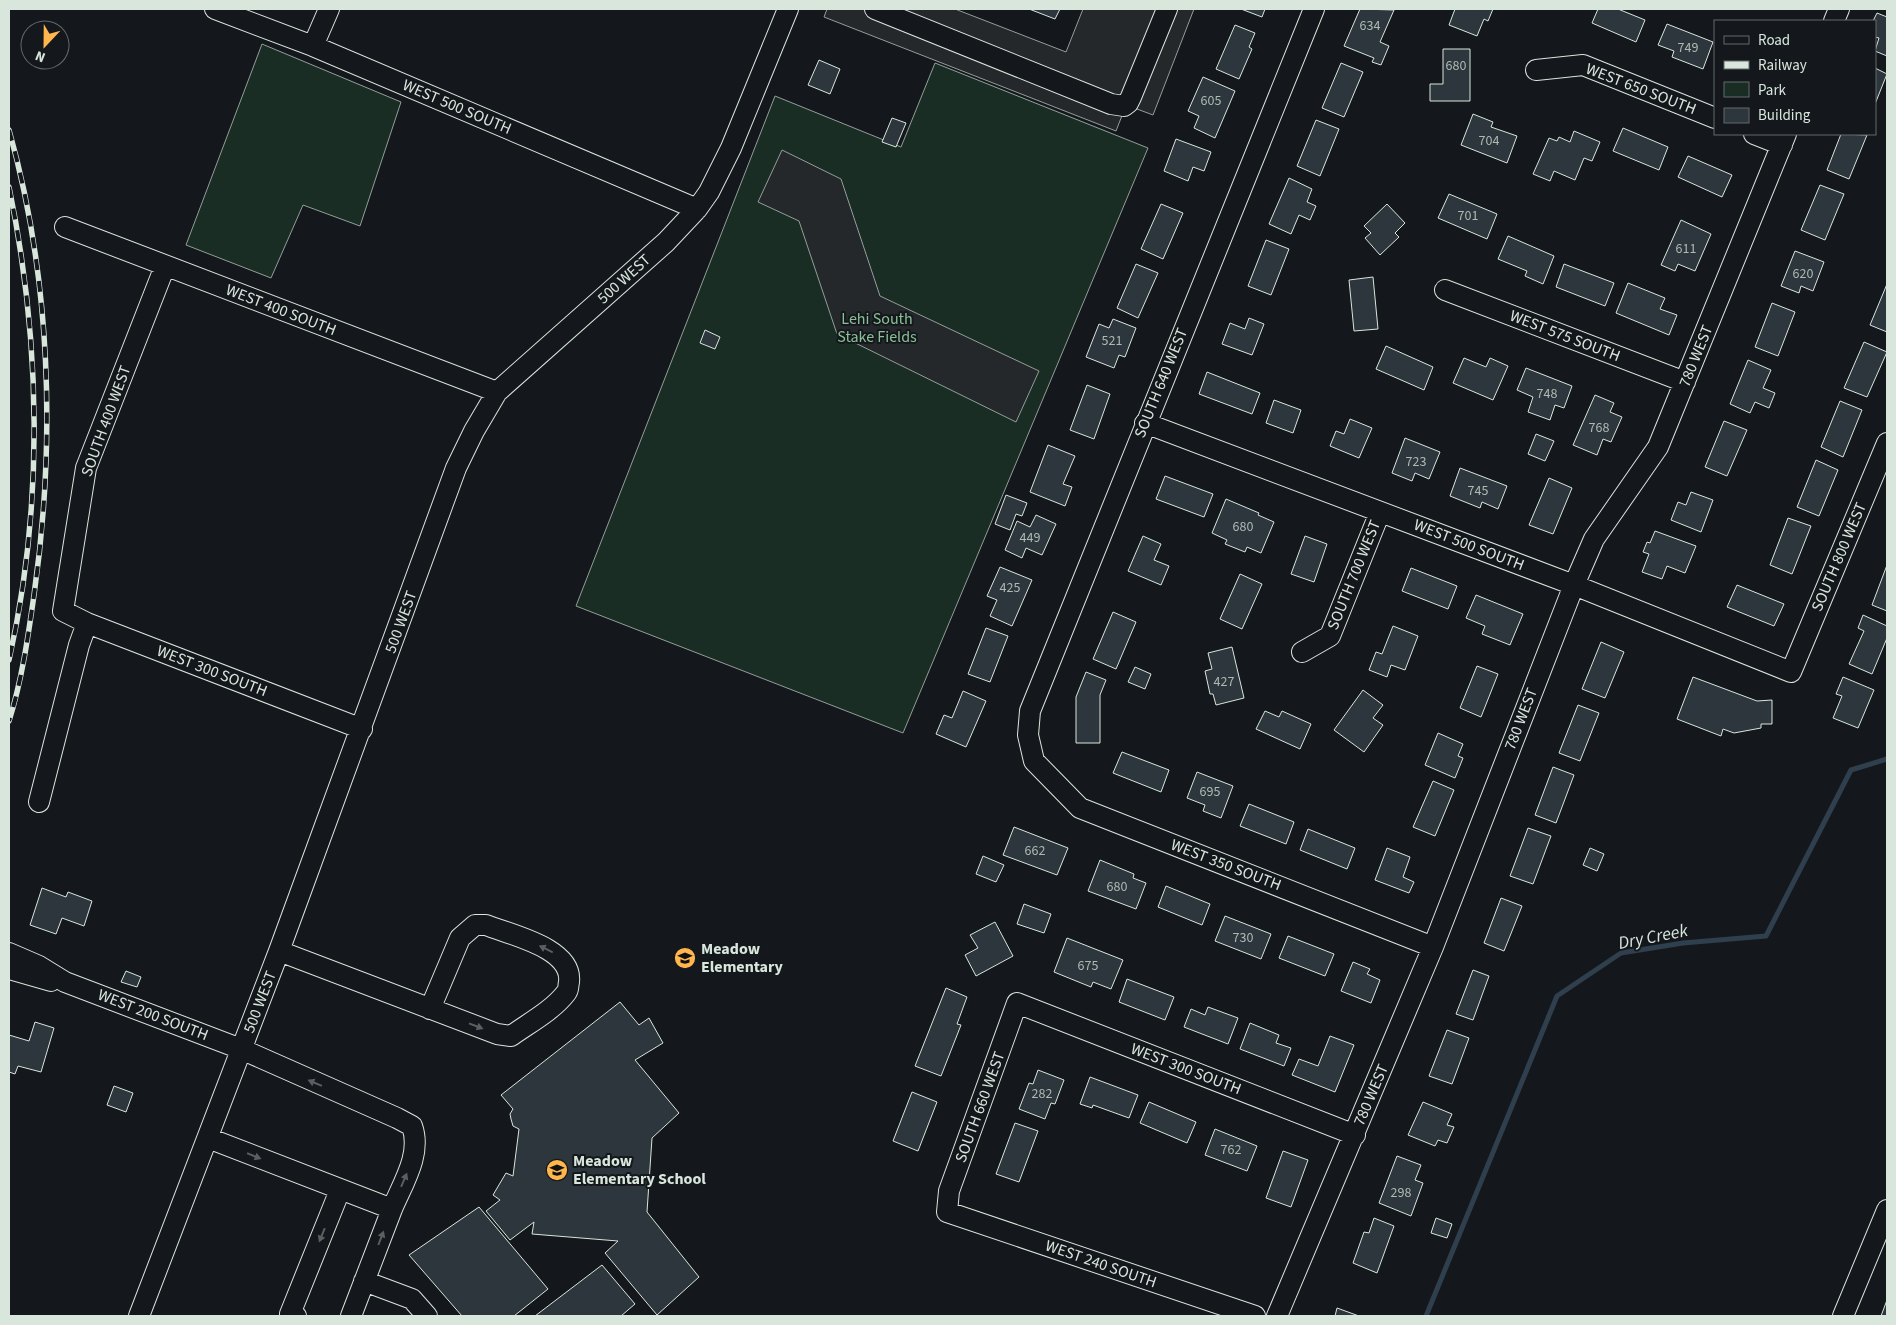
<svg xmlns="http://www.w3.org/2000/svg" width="1896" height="1325" font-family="'Source Sans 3',sans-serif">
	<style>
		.green { fill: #1a2d24; stroke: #939e99 }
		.parking { fill: #24282b; stroke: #939e99 }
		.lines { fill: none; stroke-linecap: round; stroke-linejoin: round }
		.stream { stroke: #2f3f4d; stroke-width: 5 }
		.building { fill: #2c363c; stroke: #d8e6dc }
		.minor-casing { stroke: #d8e6dc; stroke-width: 22 }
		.minor { stroke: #14181c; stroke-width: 20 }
		.rail-casing { stroke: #d8e6dc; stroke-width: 5.5 }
		.rail { stroke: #14181c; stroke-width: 4; stroke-dasharray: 11; stroke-linecap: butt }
		.oneway { fill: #59605f }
		.labels { text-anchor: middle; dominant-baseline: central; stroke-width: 4; stroke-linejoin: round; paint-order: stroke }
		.number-label { font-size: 14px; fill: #adbab4 }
		.street-label { font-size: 16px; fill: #d8e6dc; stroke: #14181c }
		.park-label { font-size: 16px; fill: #8ac095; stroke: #14181c }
		.poi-label { font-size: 16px; font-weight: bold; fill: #d8e6dc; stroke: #14181c; text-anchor: start }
		.water-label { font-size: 18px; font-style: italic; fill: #d8e6dc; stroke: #14181c }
	</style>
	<rect width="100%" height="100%" fill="#14181c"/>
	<path class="green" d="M262 44 401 102 360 226 303 205 271 278 186 245Z
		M935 63 1148 148 903 733 576 606 775 96 901 147Z"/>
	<path class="parking" d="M827 9H955L1066 52 1083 9H1194L1153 115 1137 109 1123 113 1116 131 824 17Z
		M782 150 841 179 880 296 1039 371 1016 422 837 334 799 221 758 202Z"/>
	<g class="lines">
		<path class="stream" d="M1426 1316 1557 996 1621 953 1683 943 1766 936 1851 770 1887 759"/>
	</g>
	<path class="building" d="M1029 9H1060L1055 19Z
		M1241 9H1265L1262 17Z
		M1360 9 1394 10 1380 42 1389 46 1381 65 1372 62 1374 58 1344 46Z
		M1455 9H1493L1488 21 1484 19 1477 36 1449 25Z
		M1598 9H1618L1645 20 1636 42 1592 23Z
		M1877 13 1887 17V56L1875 51 1879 38 1875 37 1873 21Z
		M1667 24 1713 42 1703 69 1672 57 1674 51 1658 45Z
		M1235 25 1255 33 1249 47 1252 49 1239 79 1216 69Z
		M1443 49H1470V101H1430V84H1443Z
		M819 60 840 69 830 94 808 85Z
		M1341 63 1363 72 1344 117 1322 108Z
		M1875 68 1887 74 1875 104Z
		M1203 77 1235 91 1215 138 1194 128 1199 116 1188 111Z
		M1473 114 1493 122 1491 127 1517 136 1507 163 1461 145Z
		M892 118 906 123 896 147 882 142Z
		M1316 120 1339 129 1320 176 1297 166Z
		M1623 128 1668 147 1659 170 1613 151Z
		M1574 131 1600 142 1592 161 1584 158 1575 180 1554 171 1550 181 1533 174 1549 138 1557 141 1559 137 1570 142Z
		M1841 134 1867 135 1849 179 1827 170Z
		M1176 139 1211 152 1204 171 1193 167 1188 181 1164 171Z
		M1688 156 1732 175 1722 197 1678 177Z
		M1289 178 1312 189 1307 202 1316 206 1310 220 1299 215 1291 234 1269 224Z
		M1820 185 1844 194 1825 240 1801 230Z
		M1449 194 1497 214 1487 239 1438 218Z
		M1161 204 1183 213 1163 259 1141 249Z
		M1387 204 1405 223 1395 233 1399 237 1380 255 1365 238 1371 233 1364 226Z
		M1681 220 1711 234 1695 271 1678 264 1675 271 1661 265Z
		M1508 236 1554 256 1543 284 1525 276 1527 271 1498 259Z
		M1266 240 1289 249 1271 295 1248 286Z
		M1795 251 1824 262 1813 291 1801 286 1799 293 1781 286Z
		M1136 264 1158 273 1138 318 1117 308Z
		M1564 264 1614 283 1605 306 1556 287Z
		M1373 277 1378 329 1354 331 1349 280Z
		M1628 283 1665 298 1660 309 1677 315 1669 335 1616 313Z
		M1887 284V332L1870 325Z
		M1772 303 1795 312 1778 356 1755 347Z
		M1249 318 1264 324 1252 355 1222 344 1230 323 1245 329Z
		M1113 319 1136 328 1125 357 1119 355 1114 368 1086 357 1099 324 1109 328Z
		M705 330 720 337 715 349 700 343Z
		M1864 342 1887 352 1867 397 1844 388Z
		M1386 346 1433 367 1424 390 1376 369Z
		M1464 358 1486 367 1490 358 1508 366 1493 400 1453 383Z
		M1748 360 1771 370 1763 388 1775 393 1769 408 1755 402 1750 413 1730 404Z
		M1526 368 1572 386 1564 408 1555 405 1550 420 1528 412 1533 397 1517 390Z
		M1207 372 1260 393 1252 414 1199 394Z
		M1087 385 1110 394 1094 439 1070 430Z
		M1595 395 1614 403 1610 412 1622 417 1611 442 1603 439 1597 455 1573 445Z
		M1274 400 1301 410 1293 433 1266 423Z
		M1840 401 1862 410 1843 457 1821 447Z
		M1350 419 1372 428 1359 458 1330 446 1336 431 1344 434Z
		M1724 421 1747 430 1727 476 1705 467Z
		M1536 434 1554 441 1545 461 1528 454Z
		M1405 438 1440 452 1429 479 1415 473 1412 481 1392 473Z
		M1048 445 1075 456 1063 484 1072 487 1065 506 1030 492Z
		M1816 460 1838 470 1819 516 1797 507Z
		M1460 468 1507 486 1498 509 1482 502 1480 508 1450 496Z
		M1165 476 1213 494 1204 517 1156 499Z
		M1549 478 1572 488 1553 534 1529 525Z
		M1691 492 1713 500 1701 532 1671 520 1678 502 1686 505Z
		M1006 495 1027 503 1022 516 1016 514 1010 530 995 524Z
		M1226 499 1259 513 1258 515 1274 522 1261 553 1247 547 1245 552 1225 544 1227 540 1212 533Z
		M1036 515 1056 524 1042 555 1026 548 1022 558 1005 550 1017 521 1030 527Z
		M1788 518 1811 526 1792 574 1770 565Z
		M1655 531 1696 546 1685 573 1667 566 1662 579 1642 572 1649 554 1643 552 1647 542 1650 543Z
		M1143 536 1161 544 1154 560 1169 566 1161 585 1128 571Z
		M1305 536 1327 544 1314 582 1291 574Z
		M1887 565V611L1872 605Z
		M1000 567 1032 580 1012 626 990 616 997 600 987 596Z
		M1411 568 1457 586 1448 609 1402 591Z
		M1240 574 1262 584 1242 629 1220 619Z
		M1737 585 1784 604 1774 626 1727 607Z
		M1476 595 1523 614 1510 645 1482 634 1485 626 1466 618Z
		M1113 612 1136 622 1116 669 1093 659Z
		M1863 615 1887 626V638L1872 674 1849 664 1864 631 1858 628Z
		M1393 626 1418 636 1405 670 1391 665 1387 677 1369 670 1376 652 1382 654Z
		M986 628 1008 636 990 682 968 674Z
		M1601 642 1624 652 1605 698 1582 689Z
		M1232 647 1244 698 1216 705 1213 694H1210L1205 671 1212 669 1208 653Z
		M1477 666 1498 674 1481 717 1460 708Z
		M1135 667 1151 674 1145 689 1128 682Z
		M1086 672 1106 680 1100 695V743H1076V697Z
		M1693 677 1757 701 1772 700V724H1761V728L1734 733 1723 729 1721 736 1677 719Z
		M1843 677 1874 690 1858 728 1833 718 1842 696 1836 694Z
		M1363 690 1383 705 1373 718 1383 725 1364 752 1334 730Z
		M963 691 986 701 966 747 936 734 944 715 952 718Z
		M1578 705 1599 713 1580 761 1559 753Z
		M1265 711 1279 717 1282 711 1311 724 1300 749 1256 729Z
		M1438 733 1463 744 1458 756 1463 758 1455 778 1425 765Z
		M1122 752 1169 770 1161 792 1113 773Z
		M1553 767 1574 775 1556 823 1535 815Z
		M1197 772 1233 786 1221 818 1203 811 1205 805 1187 798Z
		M1433 781 1454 790 1435 836 1413 827Z
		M1249 804 1294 822 1286 844 1240 826Z
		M1014 827 1068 848 1057 875 1003 855Z
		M1528 828 1551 836 1533 884 1510 876Z
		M1308 829 1355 848 1347 869 1300 850Z
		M1387 848 1410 857 1403 877 1414 882 1409 893 1375 880Z
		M1590 848 1604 854 1597 871 1583 865Z
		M983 856 1004 865 996 882 976 874Z
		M1100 860 1134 874 1133 878 1146 883 1136 909 1088 891Z
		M1166 886 1210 904 1202 925 1158 907Z
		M42 888 66 897 68 892 92 901 84 926 62 918 56 934 30 925Z
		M1501 898 1522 906 1504 951 1484 943Z
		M1024 904 1051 914 1044 933 1017 924Z
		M1225 916 1271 934 1261 959 1215 941Z
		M995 922 1013 956 976 976 965 955 978 948 970 935Z
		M1288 936 1334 954 1325 976 1279 958Z
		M1067 938 1123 960 1111 989 1093 982 1091 987 1054 972Z
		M1353 962 1370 969 1367 974 1380 980 1371 1003 1341 991Z
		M1473 970 1489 976 1473 1020 1456 1014Z
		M126 971 141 977 137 987 121 982Z
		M1127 979 1174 997 1165 1020 1119 1002Z
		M946 988 967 997 957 1024 961 1025 941 1076 915 1066Z
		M620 1002 639 1025 649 1018 663 1043 635 1060 679 1113 652 1138 647 1212 699 1277 657 1315 605 1253 618 1241 532 1234 534 1222 510 1240 486 1211 500 1200 493 1195 506 1173 513 1176 519 1129 513 1126 511 1119 510 1114 513 1109 501 1095Z
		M1208 1007 1238 1018 1228 1044 1184 1027 1191 1009 1205 1015Z
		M35 1022 54 1028 41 1072 18 1066 15 1074 9 1072V1035L29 1041Z
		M1250 1023 1279 1035 1276 1043 1291 1048 1284 1066 1240 1049Z
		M1447 1030 1469 1038 1452 1084 1429 1076Z
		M1330 1036 1354 1045 1335 1092 1292 1075 1299 1059 1318 1066Z
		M1038 1070 1064 1080 1055 1104 1051 1103 1045 1119 1019 1109 1029 1083 1033 1084Z
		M1090 1077 1138 1095 1129 1118 1093 1105 1092 1108 1080 1104Z
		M114 1086 133 1093 126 1112 107 1105Z
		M912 1092 937 1102 918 1151 893 1141Z
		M1149 1102 1196 1122 1187 1143 1140 1123Z
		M1423 1102 1452 1114 1447 1125 1454 1127 1447 1143 1438 1140 1435 1146 1408 1135Z
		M1015 1123 1038 1131 1019 1182 996 1174Z
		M1215 1129 1257 1146 1247 1171 1205 1155Z
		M1283 1151 1308 1160 1291 1207 1266 1198Z
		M1397 1156 1421 1165 1415 1180 1423 1183 1411 1216 1379 1203Z
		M479 1207 548 1289 514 1316H462L409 1255Z
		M1374 1218 1394 1226 1377 1273 1353 1263 1364 1232 1369 1233Z
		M1436 1218 1452 1224 1447 1238 1431 1233Z
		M602 1265 635 1304 621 1316H535Z
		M1887 1300V1316H1881Z
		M1337 1308 1359 1316H1335Z"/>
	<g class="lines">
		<g class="minor-casing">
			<path id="minor" d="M215 9 313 46 697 209
				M875 9 1111 104 1124 106 1128 103 1131 97 1167 9
				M1314 9 1030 711 1028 735 1034 761 1080 808 1433 947
				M1834 21 1839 9
				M313 46 329 9
				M1536 70 1583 65 1715 118
				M1754 134 1782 145
				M65 227 497 392
				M165 266 86 468 63 611 87 623 362 729
				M1445 290 1685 382
				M1145 423 1574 585 1791 672 1887 443
				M1302 652 1330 636 1380 512
				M39 802 79 645 87 623
				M279 951 497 1034 511 1036C529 1023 552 1011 566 993 569 990 568 986 569 982 573 948 511 935 486 925H475L460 938 430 1009
				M9 953 39 966 65 982 241 1049 397 1118 412 1126C422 1154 403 1183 392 1209L208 1138
				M9 969 51 981
				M364 1281 412 1299 427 1316
				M139 1316 279 951 456 468 474 431 497 392 666 242 697 209 709 192 731 148 788 9
				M296 1316 290 1314 340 1190
				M351 1316 392 1209
				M1255 1316 947 1212 949 1191 1017 1003 1355 1135
				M1277 1316 1433 947 1574 585 1594 539 1658 447 1786 134
				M1843 1316 1887 1210"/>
		</g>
		<use href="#minor" class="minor"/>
		<g class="rail-casing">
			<path id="rail" d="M9 130C51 279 56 441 34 595 28 637 22 680 9 721
				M9 187C41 342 44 505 9 660"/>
		</g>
		<use href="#rail" class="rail"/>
	</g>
	<defs><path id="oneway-solid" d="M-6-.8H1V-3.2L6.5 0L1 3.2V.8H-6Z" transform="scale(1.25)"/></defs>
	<g class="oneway">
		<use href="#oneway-solid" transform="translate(546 949) rotate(-154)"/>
		<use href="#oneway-solid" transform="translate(476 1026) rotate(21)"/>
		<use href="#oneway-solid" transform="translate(315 1083) rotate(-157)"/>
		<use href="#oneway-solid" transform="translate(254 1156) rotate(22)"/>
		<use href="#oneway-solid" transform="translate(404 1180) rotate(-67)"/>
		<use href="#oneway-solid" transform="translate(322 1235) rotate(112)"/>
		<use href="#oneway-solid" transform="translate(381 1238) rotate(-69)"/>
	</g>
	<defs>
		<g id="school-disc" transform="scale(1.125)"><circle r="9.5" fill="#ffb74d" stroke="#14181c"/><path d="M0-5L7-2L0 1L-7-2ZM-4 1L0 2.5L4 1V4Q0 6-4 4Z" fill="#111"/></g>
	</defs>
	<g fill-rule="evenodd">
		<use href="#school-disc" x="685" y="958"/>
		<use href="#school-disc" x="557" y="1170"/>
	</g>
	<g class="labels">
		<g class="number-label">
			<text x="1370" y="26">634</text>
			<text x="1688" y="48">749</text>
			<text x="1456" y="66">680</text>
			<text x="1211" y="101">605</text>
			<text x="1489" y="141">704</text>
			<text x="1468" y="216">701</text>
			<text x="1686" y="249">611</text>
			<text x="1803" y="274">620</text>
			<text x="1112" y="341">521</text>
			<text x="1547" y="394">748</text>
			<text x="1599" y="428">768</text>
			<text x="1416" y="462">723</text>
			<text x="1478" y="491">745</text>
			<text x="1243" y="527">680</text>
			<text x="1030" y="538">449</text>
			<text x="1010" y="588">425</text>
			<text x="1224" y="682">427</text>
			<text x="1210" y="792">695</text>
			<text x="1035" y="851">662</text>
			<text x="1117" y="887">680</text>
			<text x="1243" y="938">730</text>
			<text x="1088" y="966">675</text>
			<text x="1042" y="1094">282</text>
			<text x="1231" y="1150">762</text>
			<text x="1401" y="1193">298</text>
		</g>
		<g class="street-label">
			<text transform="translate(1641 89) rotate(21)">WEST 650 SOUTH</text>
			<text transform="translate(457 107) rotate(23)">WEST 500 SOUTH</text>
			<text transform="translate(624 279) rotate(-42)">500 WEST</text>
			<text transform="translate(281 310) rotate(21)">WEST 400 SOUTH</text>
			<text transform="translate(1565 336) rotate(21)">WEST 575 SOUTH</text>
			<text transform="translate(1696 356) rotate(-68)">780 WEST</text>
			<text transform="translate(1161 383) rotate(-68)">SOUTH 640 WEST</text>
			<text transform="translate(106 421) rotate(-70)">SOUTH 400 WEST</text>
			<text transform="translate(1469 545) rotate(21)">WEST 500 SOUTH</text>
			<text transform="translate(1839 557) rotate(-67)">SOUTH 800 WEST</text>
			<text transform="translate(1354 575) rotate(-68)">SOUTH 700 WEST</text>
			<text transform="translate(401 622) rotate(-70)">500 WEST</text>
			<text transform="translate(212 671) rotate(21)">WEST 300 SOUTH</text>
			<text transform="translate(1521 719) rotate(-69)">780 WEST</text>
			<text transform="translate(1226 865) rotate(21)">WEST 350 SOUTH</text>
			<text transform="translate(260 1002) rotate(-69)">500 WEST</text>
			<text transform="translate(153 1015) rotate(21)">WEST 200 SOUTH</text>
			<text transform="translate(1186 1069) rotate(21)">WEST 300 SOUTH</text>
			<text transform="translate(1371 1095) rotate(-67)">780 WEST</text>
			<text transform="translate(980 1107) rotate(-70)">SOUTH 660 WEST</text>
			<text transform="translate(1101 1264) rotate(19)">WEST 240 SOUTH</text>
		</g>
		<g class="park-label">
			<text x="877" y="319">Lehi South<tspan x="877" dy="18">Stake Fields</tspan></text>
		</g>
		<g class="poi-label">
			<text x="701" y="949">Meadow<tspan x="701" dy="18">Elementary</tspan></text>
			<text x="573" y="1161">Meadow<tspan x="573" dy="18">Elementary School</tspan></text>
		</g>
		<g class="water-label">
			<text transform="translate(1653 937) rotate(-11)">Dry Creek</text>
		</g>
	</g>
	<rect width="1896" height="1325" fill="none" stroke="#d8e6dc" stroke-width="20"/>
	<rect x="1714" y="20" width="162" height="115" fill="#14181c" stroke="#626a69"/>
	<rect x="1724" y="36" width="25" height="8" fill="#14181c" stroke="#626a69"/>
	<text x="1758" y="45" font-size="15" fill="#d8e6dc">Road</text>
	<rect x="1724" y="61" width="25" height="8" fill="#d8e6dc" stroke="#626a69"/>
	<text x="1758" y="70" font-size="15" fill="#d8e6dc">Railway</text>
	<rect x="1724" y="82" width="25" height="15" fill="#1a2d24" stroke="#626a69"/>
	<text x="1758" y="95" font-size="15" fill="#d8e6dc">Park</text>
	<rect x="1724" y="108" width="25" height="15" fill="#2c363c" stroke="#626a69"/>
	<text x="1758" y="120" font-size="15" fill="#d8e6dc">Building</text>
	<g transform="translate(45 45) rotate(202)"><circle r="24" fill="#14181c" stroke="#626a69"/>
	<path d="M0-4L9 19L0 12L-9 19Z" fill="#ffb74d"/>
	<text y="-8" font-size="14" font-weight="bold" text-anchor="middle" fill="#d8e6dc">N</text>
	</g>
</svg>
